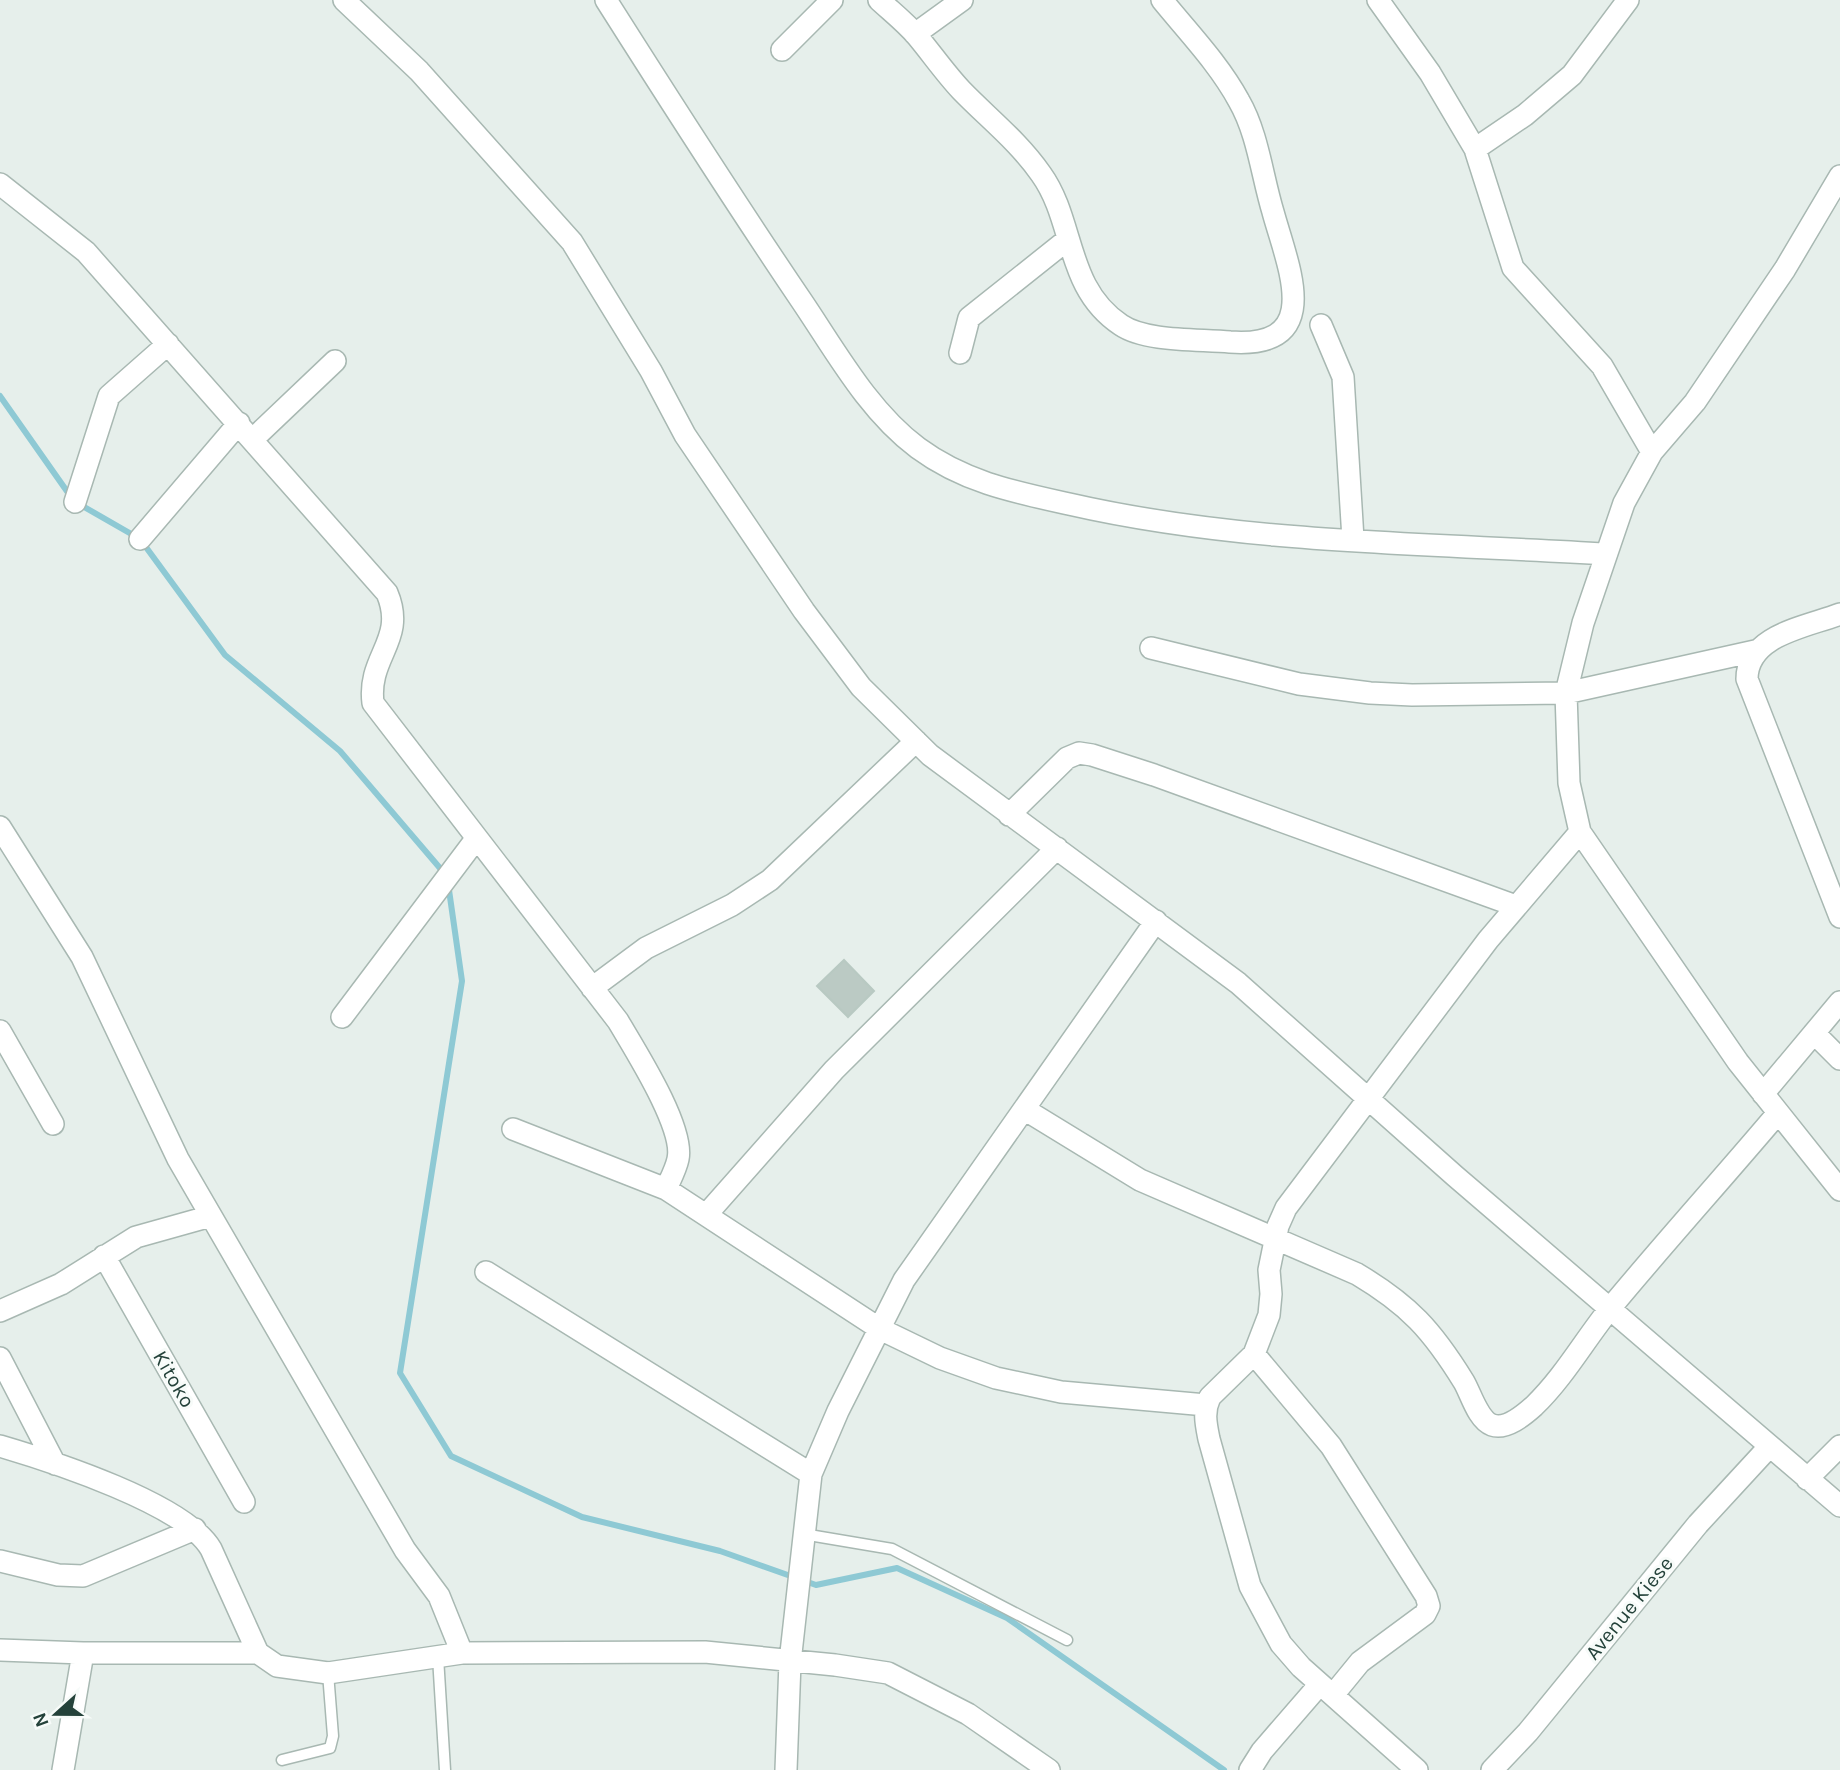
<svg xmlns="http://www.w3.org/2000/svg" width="1840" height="1770" font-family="Karla,sans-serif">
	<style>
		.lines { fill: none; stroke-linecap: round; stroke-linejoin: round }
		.stream { stroke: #8ec9d4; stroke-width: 6 }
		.building { fill: #bbcac4; stroke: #b8c9c2; stroke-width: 2 }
		.lane-casing { stroke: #a8b8b2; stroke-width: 13 }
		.street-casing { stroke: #a8b8b2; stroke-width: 24 }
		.lane { stroke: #fff; stroke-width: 10 }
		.street { stroke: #fff; stroke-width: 21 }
		.labels { text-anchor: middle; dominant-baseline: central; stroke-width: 6; stroke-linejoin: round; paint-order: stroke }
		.street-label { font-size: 21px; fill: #24423a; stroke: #f7fbf9 }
	</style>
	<rect width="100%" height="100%" fill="#e6efeb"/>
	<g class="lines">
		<path class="stream" d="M0 396 71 497
			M79 504 140 539 225 655 340 751 445 874
			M448 883 462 981 400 1373 451 1456 582 1517 720 1551 816 1585 897 1568 1007 1618 1224 1770"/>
	</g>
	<path class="building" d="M844 960 874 991 848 1017 817 986Z"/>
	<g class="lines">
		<g class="lane-casing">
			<path id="lane" d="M803 1534 892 1549 1067 1640
				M438 1657 445 1770
				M282 1760 330 1748 333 1736 328 1673"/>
		</g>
		<g class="street-casing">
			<path id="street" d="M344 0 419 71 572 242 651 371 685 435 804 611 861 687 930 755 1238 983 1455 1176 1840 1506
				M606 0C670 101 734 201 801 300 835 350 868 411 918 448 964 482 1014 492 1069 504 1244 544 1427 543 1606 554
				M879 0C892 12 906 23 917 36 932 54 945 73 961 90 988 118 1018 141 1041 174 1075 221 1065 288 1121 325 1146 342 1199 339 1230 342 1326 349 1288 267 1273 212 1262 176 1258 134 1239 101 1219 64 1188 32 1162 0
				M1378 0 1430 73 1475 149 1513 268 1602 366 1652 452
				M915 34 962 0
				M782 50 832 0
				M1475 149 1525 115 1572 75 1628 0
				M1840 176 1785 269 1695 402 1652 452 1624 503 1583 623 1566 693 1569 783 1580 832 1738 1062 1840 1190
				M0 184 86 252 387 593C407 640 367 656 373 703L618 1021C635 1050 685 1128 678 1159 676 1169 670 1180 666 1189
				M1321 325 1343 377 1353 539
				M960 353 969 318 1067 240
				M253 439 335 361
				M75 502 109 396 168 344
				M140 539 239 423
				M1840 614C1806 627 1747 635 1747 679L1840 917
				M1151 648 1299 684 1370 693 1412 695 1566 693 1755 651
				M1009 815 1067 758 1079 753 1092 755 1154 775 1516 906
				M0 827 82 957 178 1159 405 1550 439 1596 462 1653
				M592 988 646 948 732 905 770 880 916 741
				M342 1017 476 839
				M0 1031 53 1124
				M1814 1033 1840 1059
				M1763 1094 1840 1002
				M1024 1109 1140 1180 1357 1274C1409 1305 1432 1330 1464 1382 1471 1394 1478 1420 1492 1425 1506 1430 1524 1415 1534 1406 1565 1376 1585 1339 1612 1306 1666 1241 1723 1178 1778 1113
				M513 1129 666 1189 880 1329 940 1358 996 1378 1061 1392 1206 1405
				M706 1215 834 1070 1057 848
				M104 1256 244 1502
				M486 1272 811 1474
				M0 1311 61 1284 136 1237 211 1216
				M1254 1354 1331 1446 1426 1596 1429 1606 1425 1614 1360 1662 1333 1695
				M0 1358 55 1464
				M0 1446C51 1461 185 1504 211 1549L258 1653
				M1807 1479 1840 1446
				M0 1561 58 1575 83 1576 195 1529
				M0 1650 83 1653H258L277 1666 328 1673 462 1653 705 1652 835 1665 888 1673 968 1714 1049 1770
				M63 1770 83 1653
				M786 1770 790 1662 811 1474 838 1411 904 1280 1156 921
				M1250 1770 1262 1751 1320 1684
				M1417 1770 1301 1667 1281 1644 1250 1586 1209 1439C1206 1424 1203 1412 1210 1397L1254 1354 1269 1315 1271 1294 1269 1270 1278 1226 1286 1208 1488 940 1580 832
				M1492 1770 1528 1732 1698 1524 1769 1447"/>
		</g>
		<use href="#lane" class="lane"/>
		<use href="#street" class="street"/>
	</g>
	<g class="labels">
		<g class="street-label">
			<text transform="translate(174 1379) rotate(60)">Kitoko</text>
			<text transform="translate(1629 1608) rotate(-51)">Avenue Kiese</text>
		</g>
	</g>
	<g transform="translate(56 1714) rotate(249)" stroke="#f7fbf9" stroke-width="5" paint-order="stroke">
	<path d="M0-5L12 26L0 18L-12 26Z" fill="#24423a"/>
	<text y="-10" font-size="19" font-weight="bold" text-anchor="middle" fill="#24423a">N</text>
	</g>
</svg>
